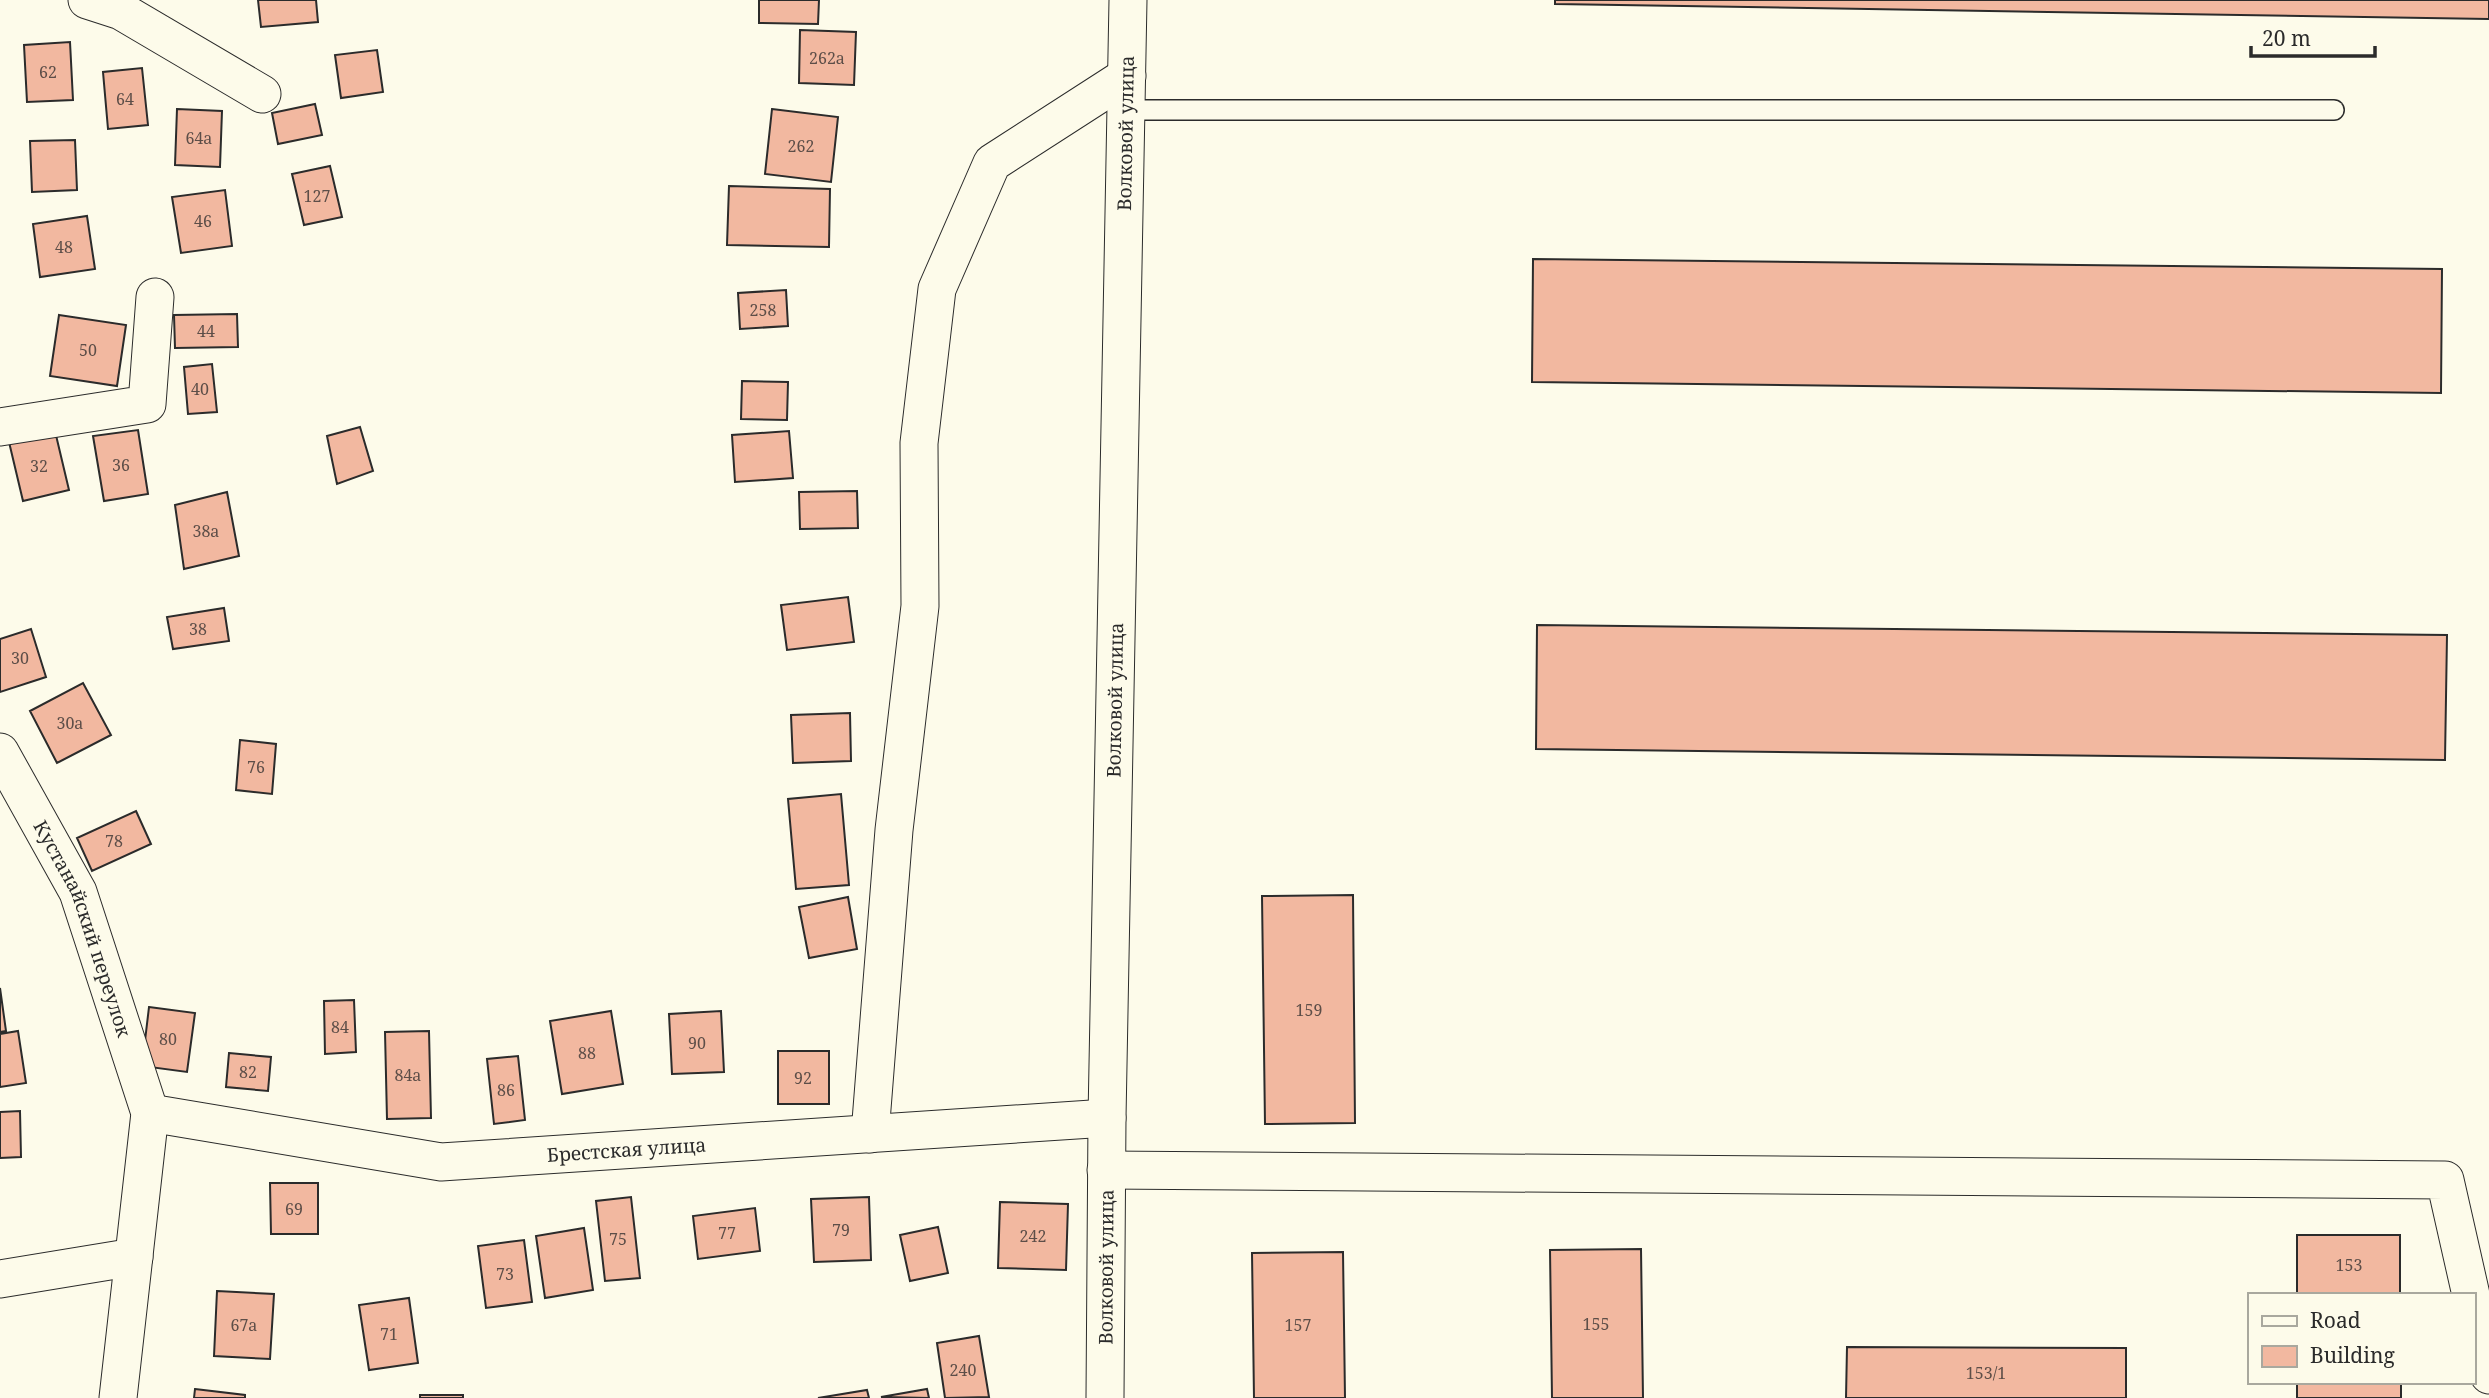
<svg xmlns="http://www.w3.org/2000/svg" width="2489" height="1398" font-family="'Noto Serif',serif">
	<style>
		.building { fill: #f2b8a0; stroke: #2b2b2b; stroke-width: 2 }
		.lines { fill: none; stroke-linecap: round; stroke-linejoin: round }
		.lane-casing { stroke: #2b2b2b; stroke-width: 22 }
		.street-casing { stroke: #2b2b2b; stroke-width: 39 }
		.lane { stroke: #fdfbea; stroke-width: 19 }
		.street { stroke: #fdfbea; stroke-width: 37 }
		.labels { text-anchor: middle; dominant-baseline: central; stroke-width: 5; stroke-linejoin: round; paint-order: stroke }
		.number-label { font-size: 16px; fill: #5d4e48 }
		.street-label { font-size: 19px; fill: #2b2b2b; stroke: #fdfbea }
	</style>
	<rect width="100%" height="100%" fill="#fdfbea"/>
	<path class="building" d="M258 0H316L318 22 261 27Z
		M759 0H819L818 24 759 23Z
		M1555 0H2489V19L1555 4Z
		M800 30 856 32 854 85 799 83Z
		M70 42 73 100 27 102 24 45Z
		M377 50 383 92 341 98 335 55Z
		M142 68 148 125 108 129 103 72Z
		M315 104 322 135 278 144 272 113Z
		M177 109 222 111 220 167 175 165Z
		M772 109 838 117 831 182 765 174Z
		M75 140 77 190 32 192 30 141Z
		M330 166 342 217 304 225 292 174Z
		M729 186 830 189 829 247 727 245Z
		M225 190 232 246 181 253 172 197Z
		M87 216 95 269 40 277 33 224Z
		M1533 259 2442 269 2441 393 1532 382Z
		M786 290 788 326 740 329 738 293Z
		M237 314 238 347 175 348 174 315Z
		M59 315 126 325 117 386 50 376Z
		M212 364 217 412 188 414 184 367Z
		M742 381 788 382 787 420 741 419Z
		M360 427 373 471 337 484 327 436Z
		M138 430 148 494 104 501 93 436Z
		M55 431 69 490 23 501 9 442Z
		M789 431 793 478 735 482 732 435Z
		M857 491 858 528 800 529 799 492Z
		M227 492 239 556 184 569 175 505Z
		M848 597 854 642 787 650 781 605Z
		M224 608 229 641 173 649 167 617Z
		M1537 625 2447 635 2445 760 1536 749Z
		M31 629 46 677 0 692V639Z
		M83 683 111 735 57 763 30 711Z
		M850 713 851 761 793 763 791 715Z
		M240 740 276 744 272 794 236 790Z
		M841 794 849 885 796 889 788 799Z
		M136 811 151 844 92 871 77 838Z
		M1353 895 1355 1123 1265 1124 1262 896Z
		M848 897 857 949 809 958 799 907Z
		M0 988 6 1031 0 1032Z
		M354 1000 356 1052 325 1054 324 1001Z
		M149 1007 195 1013 187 1072 142 1066Z
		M611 1011 623 1084 562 1094 550 1021Z
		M721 1011 724 1072 672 1074 669 1014Z
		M18 1031 26 1083 0 1087V1034Z
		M429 1031 431 1118 387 1119 385 1032Z
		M778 1051H829V1104H778Z
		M229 1053 271 1057 268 1091 226 1087Z
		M518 1056 525 1120 494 1124 487 1059Z
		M20 1111 21 1157 0 1158V1112Z
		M270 1183H318V1234H271Z
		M631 1197 640 1278 605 1281 596 1201Z
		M869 1197 871 1260 814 1262 811 1199Z
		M1000 1202 1068 1204 1066 1270 998 1268Z
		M755 1208 760 1251 698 1259 693 1216Z
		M938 1227 948 1273 910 1281 900 1235Z
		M584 1228 593 1290 545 1298 536 1236Z
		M2297 1235H2400V1295H2297Z
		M524 1240 532 1302 486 1308 478 1246Z
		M1641 1249 1643 1398H1552L1550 1250Z
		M1343 1252 1345 1398H1254L1252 1253Z
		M217 1291 274 1294 270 1359 214 1356Z
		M409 1298 418 1363 369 1370 359 1305Z
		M979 1336 989 1397 945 1398 937 1343Z
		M1847 1347 2126 1348V1398H1846Z
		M2297 1382H2401V1398H2297Z
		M195 1389 245 1395V1398H194Z
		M927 1389 929 1398 881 1397Z
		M867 1390 869 1398H818Z
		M420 1395H463V1398H420Z"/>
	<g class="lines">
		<g class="lane-casing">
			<path id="lane" d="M1127 110H2334"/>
		</g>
		<g class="street-casing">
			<g id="street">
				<path d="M87 0 121 11 262 94"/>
				<path d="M0 427 147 404 155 297"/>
				<path id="s1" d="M0 752 78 892 150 1113 118 1398"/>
				<path id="s2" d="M150 1113 441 1162 1107 1118"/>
				<path d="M870 1134 894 830 920 606 919 443 937 289 992 163 1127 76"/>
				<path d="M1106 1170 2445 1180 2471 1295"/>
				<path d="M0 1279 134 1257"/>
				<path d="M2473 1306 2489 1375"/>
				<path id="s3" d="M1105 1398 1107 1118 1128 0"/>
			</g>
		</g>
		<use href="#lane" class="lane"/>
		<use href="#street" class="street"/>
	</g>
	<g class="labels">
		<g class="number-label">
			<text x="827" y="58">262а</text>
			<text x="48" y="72">62</text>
			<text x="125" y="99">64</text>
			<text x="199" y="138">64а</text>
			<text x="801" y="146">262</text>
			<text x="317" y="196">127</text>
			<text x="203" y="221">46</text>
			<text x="64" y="247">48</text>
			<text x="763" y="310">258</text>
			<text x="206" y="331">44</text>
			<text x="88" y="350">50</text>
			<text x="200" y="389">40</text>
			<text x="121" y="465">36</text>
			<text x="39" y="466">32</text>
			<text x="206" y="531">38а</text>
			<text x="198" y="629">38</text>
			<text x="20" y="658">30</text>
			<text x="70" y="723">30а</text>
			<text x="256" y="767">76</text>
			<text x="114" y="841">78</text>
			<text x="1309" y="1010">159</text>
			<text x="340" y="1027">84</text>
			<text x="168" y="1039">80</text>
			<text x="697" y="1043">90</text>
			<text x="587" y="1053">88</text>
			<text x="248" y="1072">82</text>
			<text x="408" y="1075">84а</text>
			<text x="803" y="1078">92</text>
			<text x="506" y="1090">86</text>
			<text x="294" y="1209">69</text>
			<text x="841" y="1230">79</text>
			<text x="727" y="1233">77</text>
			<text x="1033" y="1236">242</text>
			<text x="618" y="1239">75</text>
			<text x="2349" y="1265">153</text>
			<text x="505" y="1274">73</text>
			<text x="1596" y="1324">155</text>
			<text x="244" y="1325">67а</text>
			<text x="1298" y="1325">157</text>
			<text x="389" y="1334">71</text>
			<text x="963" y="1370">240</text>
			<text x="1986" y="1373">153/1</text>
		</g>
		<g class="street-label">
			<text stroke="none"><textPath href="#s3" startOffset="1265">Волковой улица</textPath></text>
			<text stroke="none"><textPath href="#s3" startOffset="698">Волковой улица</textPath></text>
			<text stroke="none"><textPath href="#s1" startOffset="196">Кустанайский переулок</textPath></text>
			<text stroke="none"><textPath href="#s2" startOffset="481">Брестская улица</textPath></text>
			<text stroke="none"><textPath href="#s3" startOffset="131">Волковой улица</textPath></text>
		</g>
	</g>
	<rect x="2248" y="1293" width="228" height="91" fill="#fdfbea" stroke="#a9a89e" stroke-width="2"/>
	<rect x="2262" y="1316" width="35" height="10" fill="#fdfbea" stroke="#a9a89e" stroke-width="2"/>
	<text x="2310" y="1328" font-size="21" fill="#2b2b2b">Road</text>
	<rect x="2262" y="1346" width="35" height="21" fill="#f2b8a0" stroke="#a9a89e" stroke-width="2"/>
	<text x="2310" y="1363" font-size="21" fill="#2b2b2b">Building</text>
	<path d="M2251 46v10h124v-10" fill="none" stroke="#2b2b2b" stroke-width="3.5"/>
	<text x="2262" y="46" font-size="21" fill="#2b2b2b" stroke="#fdfbea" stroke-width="5" paint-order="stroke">20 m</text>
</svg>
